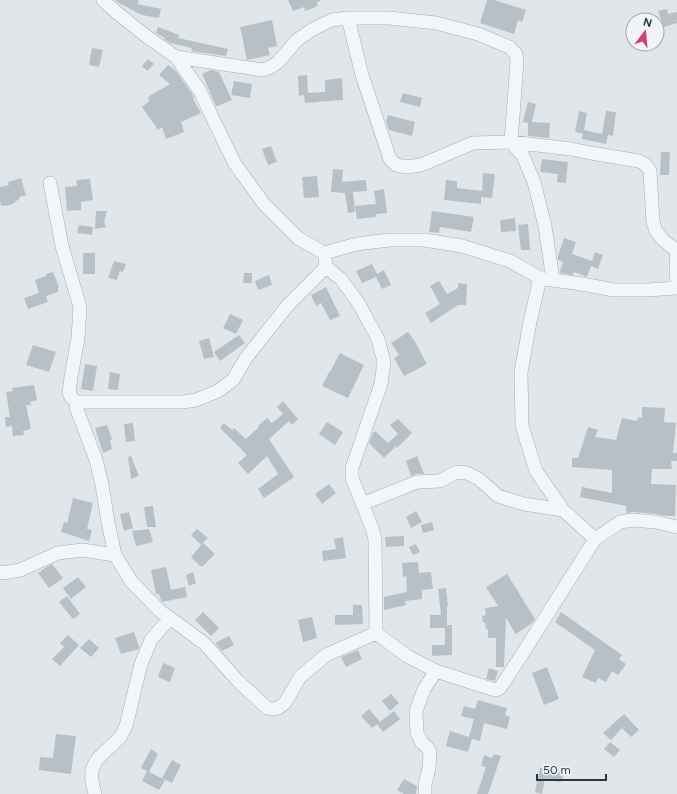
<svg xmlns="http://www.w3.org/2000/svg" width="677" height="794" font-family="Figtree,sans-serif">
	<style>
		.building { fill: #b7c0c7 }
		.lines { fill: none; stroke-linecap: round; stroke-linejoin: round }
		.minor-casing { stroke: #a5aeb4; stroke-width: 14 }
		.minor { stroke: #f3f6f8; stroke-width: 13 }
	</style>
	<rect width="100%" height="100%" fill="#e0e6ea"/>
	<path class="building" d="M115 0H139L137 4 161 9 159 18 142 15 119 3Z
		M288 0H320L321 1 317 2 318 6 305 11 304 7 293 11Z
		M487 0H494L526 10 522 22 518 20 514 34 480 23Z
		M667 9 668 14 677 12V23L664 27 658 11Z
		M272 20 277 46 268 48 270 55 247 60 240 27Z
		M158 27 179 35 178 38 228 49 226 56 191 51 192 48 170 43 164 39 165 38 156 33Z
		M92 48 103 50 99 67 89 65Z
		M148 59 154 64 147 71 142 66Z
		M168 65 176 71 193 95 194 98 193 99 201 113 181 122 184 132 166 139 162 127 158 130 142 107 149 101 148 97 170 84 159 75Z
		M211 70 219 72 232 100 218 106H216L202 74Z
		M307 75 308 93 325 92V80L342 78 343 100 305 103 304 95 299 96 298 76Z
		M234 81 252 84 250 98 231 95Z
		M403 93 422 98 420 107 400 102Z
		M528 102 536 104 532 122 550 123 549 138 528 136V123L523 122Z
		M579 111 587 113 584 130 602 134 606 111 616 112 613 136 608 135 606 144 582 139 583 134 575 132Z
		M388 115 415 122 412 136 389 130 386 122Z
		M271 146 277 162 268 165 262 149Z
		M661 152H670L669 175H660Z
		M542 159 568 162 566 183 557 182 558 174 540 172Z
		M333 169 343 170 342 182 366 180 367 191 353 192 355 212 348 213 345 193 331 192Z
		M483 173 495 174 492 198 481 197V204L444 200 446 180 457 181V188L482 191Z
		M317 176 319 197 304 198 302 177Z
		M21 178 26 196H21L19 199 11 205 1 206 0 200V187L9 185 8 182Z
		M90 179 93 200 81 202V210L67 211 65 187 77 186 76 180Z
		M384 189 387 213 376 214V217L357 219 355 206 376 204 374 191Z
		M96 211H107L104 222 106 227 95 229Z
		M432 211 474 217 471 232 440 227 439 233 429 232Z
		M515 218 516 231 501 232 500 220Z
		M528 224 530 250H521L518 225Z
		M79 225 93 227 92 235 77 233Z
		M564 238 576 242 572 254 592 261 595 252 603 255 598 269 591 266 587 277 574 272 573 275 560 273V271L563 262 558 260V256Z
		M83 253H95V274H83Z
		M114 261 126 264 123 272 120 271 117 280 108 278Z
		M372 264 377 274 384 270 391 285 382 289 376 277 362 283 356 271Z
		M53 272 59 287 58 288V292L46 296 48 302 28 309 24 298 39 293 35 280 46 276V274Z
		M244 273H252V283H243Z
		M269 275 272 285 258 290 255 281Z
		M439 281 447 294 458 288V283L467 284 466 305H458L431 323 425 313 440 304 430 286Z
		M326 287 340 316 330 320 321 303 316 306 311 295Z
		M230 314 243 320 236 334 223 328Z
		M408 332 414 340 427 364 404 376 394 358 399 355 391 343Z
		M239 335 245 343 220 361 214 352Z
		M209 338 214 357 204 359 199 341Z
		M33 345 56 352 49 372 26 365Z
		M340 353 364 365 348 398 322 386 329 372H330Z
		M85 364 97 366 93 391 81 389Z
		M110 372 120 374 118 390 108 389Z
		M34 385 37 400 30 402 31 405H26L31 429 23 431 24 435 13 436 12 426 6 427 5 417H10L6 392 13 391 12 388Z
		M283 401 298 419 292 425 289 421 269 439 294 477 264 498 258 489 278 474 267 456 248 474 238 463 247 455 220 428 224 423 232 430 234 428 246 439 259 427 258 426 267 418 272 423 283 414 277 407Z
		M642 407 665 408 664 422 676 423 673 453H677V461H671L672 469H652L651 484 676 485 675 516H665L656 514 634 512 626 513V506L580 497 582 487 612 493V470L572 467V458H578L588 427 598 430 595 437 616 440 622 418 637 421 638 417 642 418Z
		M398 419 412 433 397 448 396 446 384 458 369 443 373 433 375 431 388 443 398 434 390 425Z
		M327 422 343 432 335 445 319 434Z
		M133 423 135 441 126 442 124 424Z
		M107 425 112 439 110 440 112 449 103 453 95 428Z
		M131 456 139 476 131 479 128 457Z
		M417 456 424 474H416L411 476 406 461Z
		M329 484 336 493 322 504 315 494Z
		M73 498 93 503 87 529 92 530 89 541 61 532 64 522 67 523Z
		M153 506 156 527H147L144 507Z
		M416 511 422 522 411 528 406 517Z
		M129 512 133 528 124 531 120 514Z
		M432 522 434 530 423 533 421 525Z
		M149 529 153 542 136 546 132 531Z
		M197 529 208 538 201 545 191 535Z
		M404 536V546L386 547 385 537Z
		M343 537 346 558 323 561 322 551 336 549 334 539Z
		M203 543 215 554 203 566H200L191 557Z
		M416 544 420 552 413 555 409 547Z
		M418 562 419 573 431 572 433 589 422 590V599L405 601 406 605 384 610V597L407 592 406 576 403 577 402 563Z
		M52 564 63 578 49 588 38 573 45 568Z
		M166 567 171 590 185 587 187 597 162 602 161 600 159 594H156L151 570Z
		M193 572 196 583 189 586 186 575Z
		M507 574 535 619 532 623 516 634 506 618 504 667H496V638H488V629H486L485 622 483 623 482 616 486 615 485 608 498 606 486 587Z
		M78 577 86 587 71 599 63 588Z
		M446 588 448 606 447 607V625H452V655L432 656V645H445V628H430V615H441L438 589Z
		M67 596 80 614 73 619 59 602Z
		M353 605H362L363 624 335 625V615H353Z
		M203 612 219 628 211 636 195 620Z
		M561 612 622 655 619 659 626 664 618 675 612 671 606 682 598 678 596 683 582 677 595 650 555 622Z
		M312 617 317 638 303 642 298 620Z
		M134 632 139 647V649L121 654 115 638Z
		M68 635 79 645 60 666 52 659 64 647 60 643Z
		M229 636 234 645 222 651 215 643Z
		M89 639 99 648 91 657 80 648Z
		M358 650 362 659 346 667 341 657Z
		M163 663 175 668 170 682 158 677Z
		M547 667 559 699 544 705 532 673Z
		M489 668 498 671 495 681 486 679Z
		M391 694 399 703 390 711 382 701Z
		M478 700 507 708 505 715 510 717 507 729 484 723 480 741 472 739 468 752 446 746 450 731 469 737 474 719 461 716 464 706 475 709Z
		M369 709 380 722 394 711 400 719 383 732 377 724 372 728 361 716Z
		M624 714 639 730 631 737 622 728 611 740 603 733Z
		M56 734 76 736 71 774 39 770 40 757 53 758Z
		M610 742 620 750 614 757 604 749Z
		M151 749 158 754 149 772 165 780 159 790 142 781 147 771 141 768Z
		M494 754 501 756 488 794H477L486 767 481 766 484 755 492 758Z
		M172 760 181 765 172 783 162 778Z
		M540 768 564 773 561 782 545 779 542 794 535 792Z
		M404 779 417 786 416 794H404L397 790Z"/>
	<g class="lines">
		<g class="minor-casing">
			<path id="minor" d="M103 0 116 12 146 36 176 57 200 91 213 119 235 164 264 204 298 238 324 253 357 244 389 240H424L462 246 510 261 540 278 530 322 521 372 522 426 536 471 563 510 595 539
				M348 18 362 75 390 159 396 165 407 167 421 165 473 143 511 142 571 149 591 153 639 161 645 164 650 171 653 222 656 231 663 240 677 251
				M176 57 263 70 271 67 278 62 297 40 313 29 332 20 348 18H389L436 23 478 34 509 47 516 54 517 62 511 142 523 156 534 182 545 226 553 280
				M50 183 62 246 80 307 78 338 71 377 69 393 71 397 77 403
				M677 250 676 271 677 281
				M325 259 326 267 341 279 359 304 378 339 384 362 381 384 352 468V478L372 528 375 539 376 633
				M545 279 582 284 614 290H647L677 288
				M362 504 417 482 440 481 456 472 467 473 479 479 498 496 524 504 563 510
				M115 555 108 522 102 485 96 460 76 407 77 403 80 402H183L196 400 218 391 233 380 246 358 288 305 326 267
				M0 572 3 573 20 570 58 553 82 550 115 555 131 581 160 611 204 643 238 681 267 708 272 709 278 708 285 703 300 677 326 655 376 633 407 656 436 671 492 689 496 690 500 688 521 656 595 539 620 522 633 520 655 522 677 527
				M95 794C94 790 93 786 92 782 89 757 108 752 120 737 123 733 124 729 126 726L141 664 151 640 170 618
				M425 794V785L429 768 430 753 428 748 422 743 417 733 416 711 424 689 436 671"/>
		</g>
		<use href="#minor" class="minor"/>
	</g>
	<g transform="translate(645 32) rotate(16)"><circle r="19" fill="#f0f4f7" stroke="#a0a8af"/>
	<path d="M0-3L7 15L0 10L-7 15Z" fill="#d44073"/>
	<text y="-6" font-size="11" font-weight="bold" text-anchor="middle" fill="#283742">N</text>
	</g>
	<path d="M537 774v6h69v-6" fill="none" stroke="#283742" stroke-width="2"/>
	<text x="543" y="774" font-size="12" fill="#283742" stroke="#f0f4f7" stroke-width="3" paint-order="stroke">50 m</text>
</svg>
